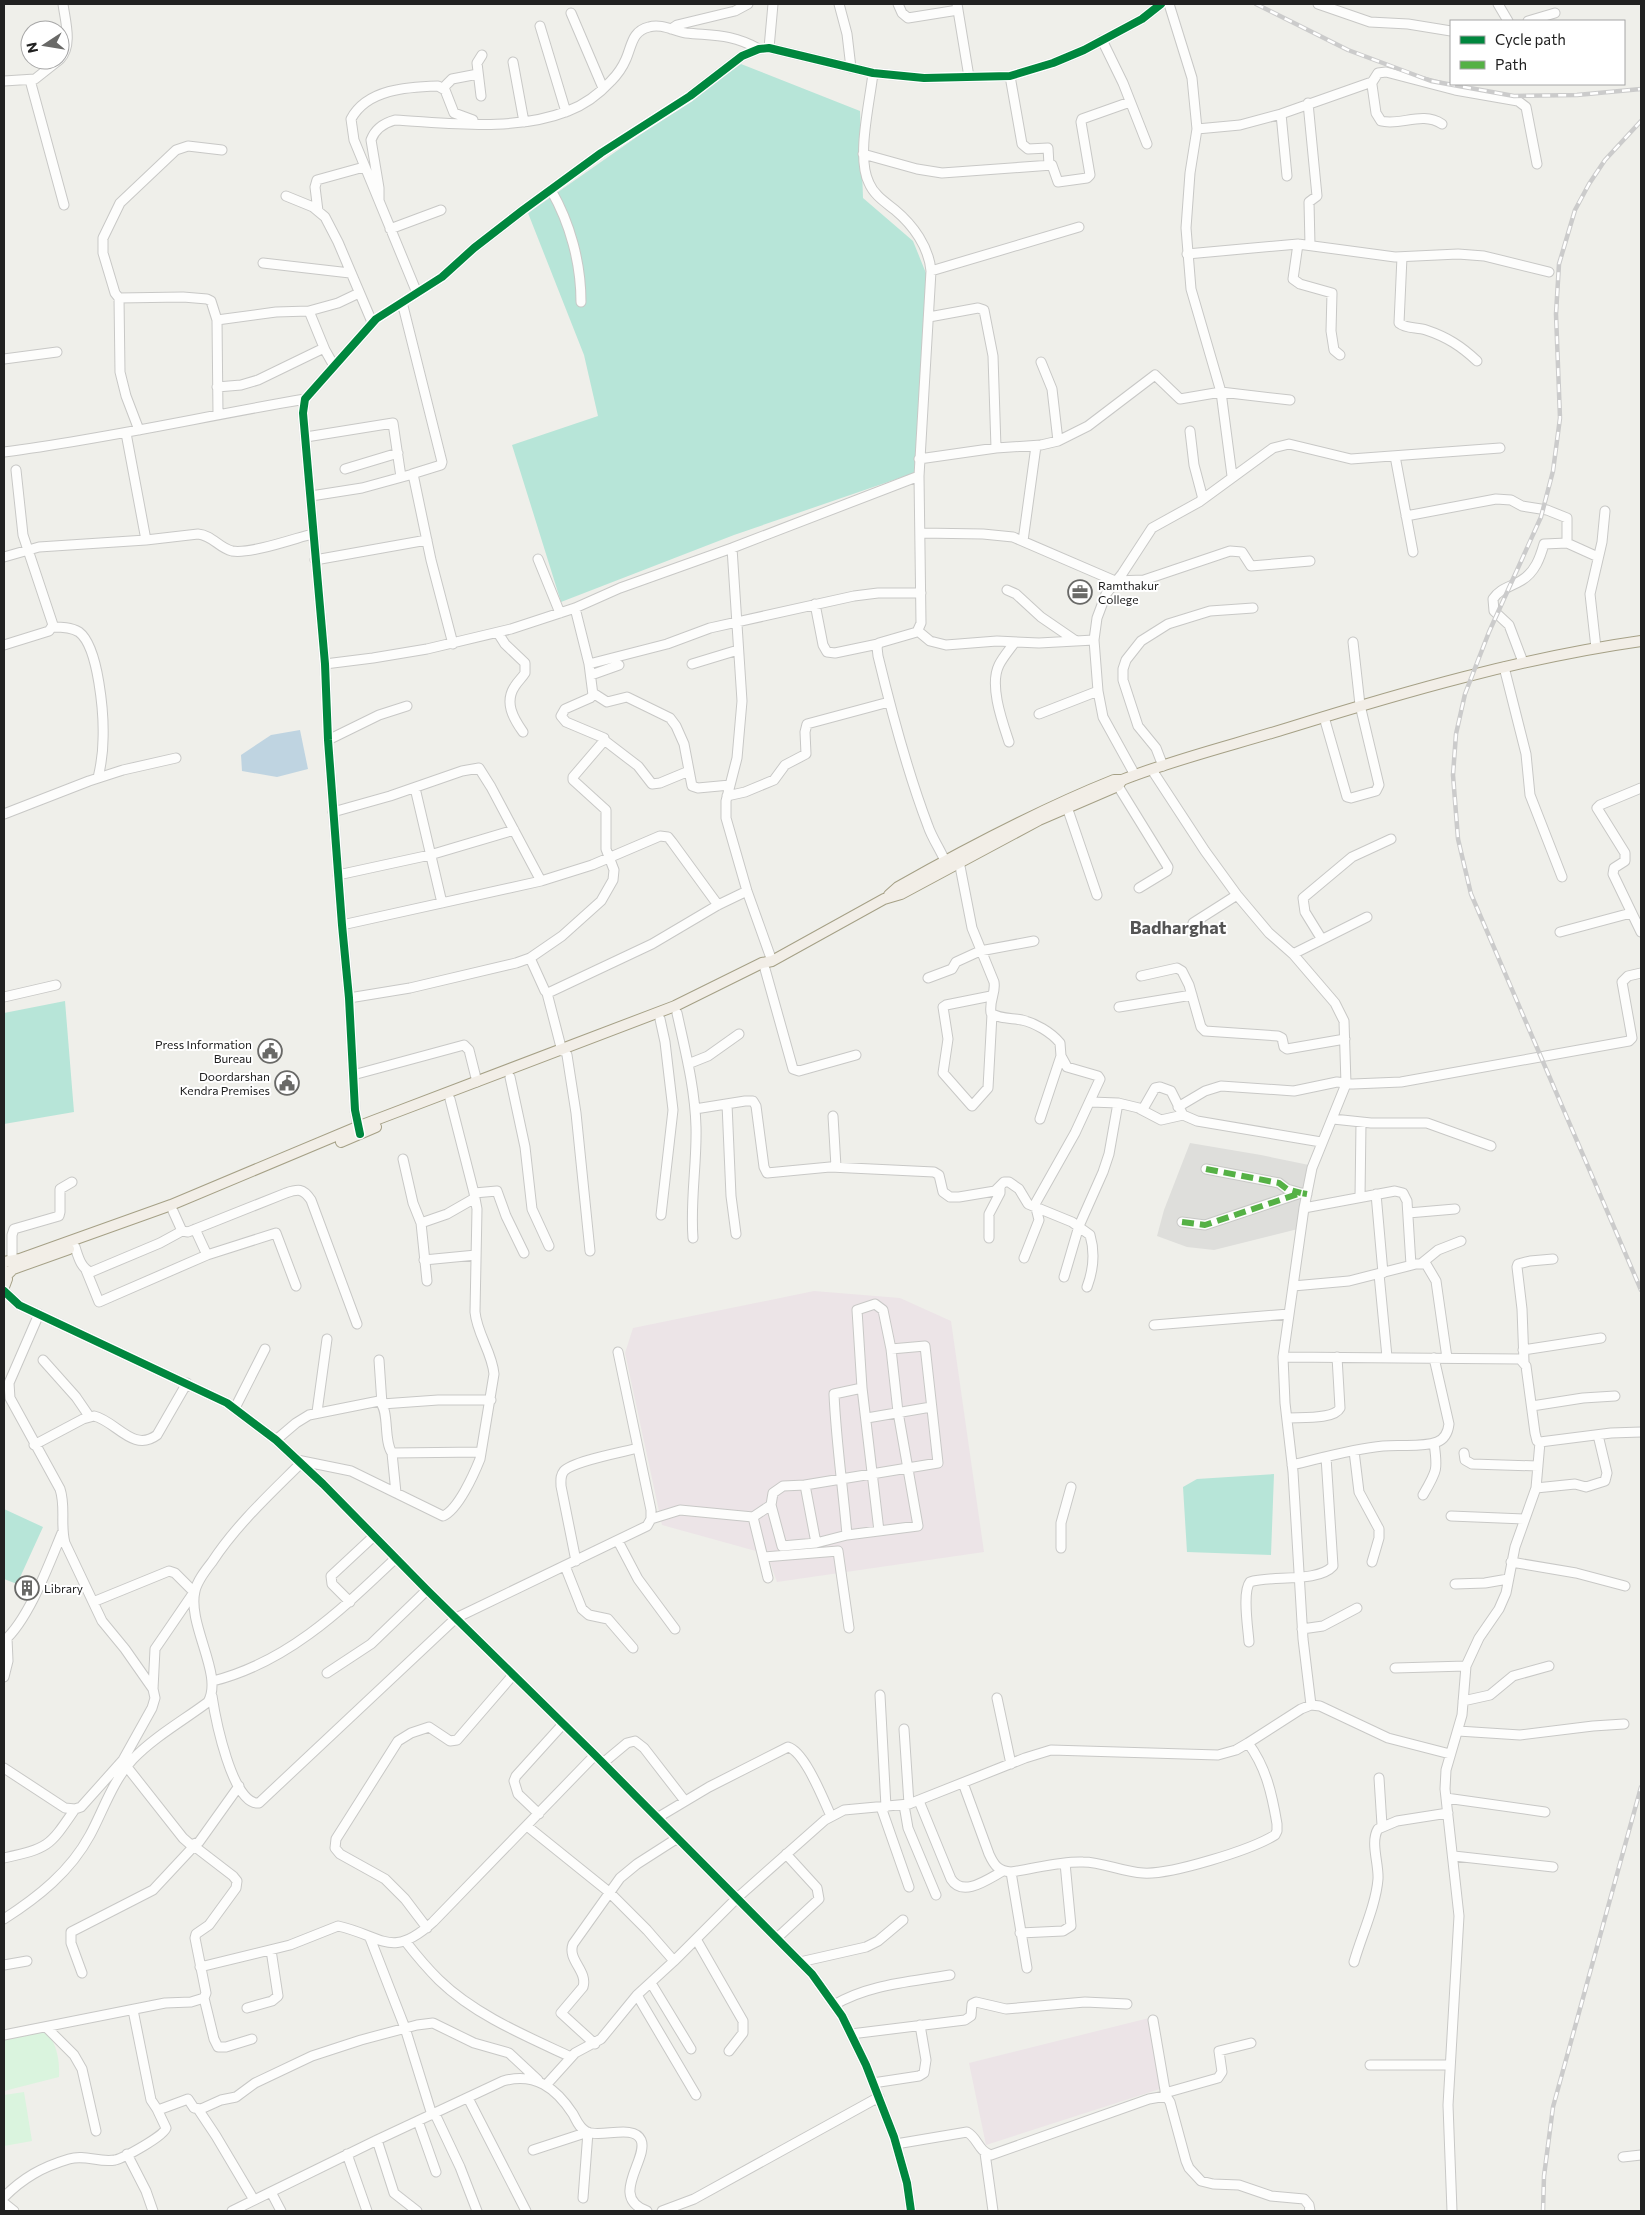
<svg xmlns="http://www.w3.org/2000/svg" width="1645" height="2215" font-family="Commissioner,sans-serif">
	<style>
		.residential { fill: #dededb }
		.industrial { fill: #ece4e7 }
		.park { fill: #daf4de }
		.pitch { fill: #b7e5d8 }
		.water { fill: #bfd4e1 }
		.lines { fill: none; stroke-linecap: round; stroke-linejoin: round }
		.minor-casing { stroke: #c8c8c6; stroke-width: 11 }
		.major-casing { stroke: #a5a086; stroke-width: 12 }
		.minor { stroke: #fdfdfc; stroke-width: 9 }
		.major { stroke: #f2eee7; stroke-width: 10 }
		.rail-casing { stroke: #cbcbcb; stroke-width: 4.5 }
		.rail { stroke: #fff; stroke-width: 2.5; stroke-dasharray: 8; stroke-linecap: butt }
		.quiet { stroke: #55b145; stroke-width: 6; stroke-dasharray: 12 6; stroke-linecap: butt }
		.cycleway-casing { stroke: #fff; stroke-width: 11 }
		.cycleway { stroke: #00873e; stroke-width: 8 }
		.labels { text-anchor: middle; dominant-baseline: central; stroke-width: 4; stroke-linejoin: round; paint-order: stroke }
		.poi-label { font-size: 12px; fill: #212121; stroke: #fff; text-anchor: start }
		.district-label { font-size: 18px; font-weight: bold; fill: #545454; stroke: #fff }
	</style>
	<rect width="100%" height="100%" fill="#efefea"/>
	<path class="residential" d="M1190 1143 1261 1155 1309 1165 1298 1229 1214 1250 1187 1247 1157 1236 1164 1210Z"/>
	<path class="industrial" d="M814 1291 900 1298 951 1321 984 1552 777 1582 767 1554 662 1525 625 1353 633 1328Z
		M1149 2018 1163 2088 986 2145 969 2063Z"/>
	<path class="park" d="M43 2031C57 2039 60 2062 59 2077L4 2091V2038Z
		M24 2092 32 2141 4 2146V2095Z"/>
	<path class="pitch" d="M741 64 860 111 863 198 913 241 932 288 914 473 734 535 561 602 512 445 598 416 584 355 528 213Z
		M65 1001 74 1112 4 1124V1013Z
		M1274 1474 1271 1555 1187 1552 1183 1487 1197 1479Z
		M4 1509 43 1527 17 1584 4 1579Z"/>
	<path class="water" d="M300 730 308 769 277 777 242 771 241 755 271 735Z"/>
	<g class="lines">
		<g class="minor-casing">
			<path id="minor" d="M839 4 847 34 851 68
				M898 4 902 13 908 18 958 10
				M957 4 969 77
				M1169 4 1192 78 1197 129 1190 173 1186 228 1191 289 1221 392 1232 476
				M1318 4 1370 22 1408 24 1451 31
				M1498 4 1508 21
				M571 13 603 88
				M1528 21 1555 13
				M540 26 566 112
				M671 29 677 25 735 11 748 4
				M1102 40 1123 83 1147 144
				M769 48 773 4
				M60 59C73 46 65 20 63 4
				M513 62 524 122
				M873 73C870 102 856 157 869 183 874 195 885 202 895 210 913 225 929 247 931 271L919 476 921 623 917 632 879 643 877 647 878 656C892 714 907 771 928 826 932 838 940 849 945 861
				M1010 76 1022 144 1028 149 1048 148 1049 165
				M30 80 64 205
				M4 81 35 79 59 60
				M1371 84 1378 73 1386 72 1455 90 1518 101 1526 107 1537 164
				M443 88 452 79 478 74
				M481 96 477 63 482 55
				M1308 103 1317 196 1309 202 1310 245
				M1281 114 1287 176
				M1197 129 1240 125 1281 114 1369 83 1372 85 1376 113 1381 121C1401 126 1422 111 1442 124
				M863 154 917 169 942 173 1052 165 1058 182 1087 178 1090 175 1081 122 1082 119 1130 102
				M551 190C570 223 581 263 581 302
				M286 196 313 207 325 217 338 242 372 322
				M379 200V188L371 140C375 129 384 123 395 120 451 123 514 132 568 111 584 105 600 93 611 81 617 75 623 66 626 59 632 45 632 31 649 27 661 23 674 31 686 33 716 36 731 34 759 49
				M318 211 315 187 317 180 364 167
				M390 229 441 210
				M1298 244 1293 279 1300 284 1332 293 1331 331 1334 350 1340 355
				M1187 254 1298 244 1395 257 1458 254 1484 256 1549 272
				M1402 257 1399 323C1406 329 1417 327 1426 330 1447 337 1461 346 1477 361
				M263 263 350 273
				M931 271 1079 227
				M417 293 354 140 351 119C367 89 407 87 438 86L445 90 454 113 473 120
				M119 298 120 372 126 396 139 430
				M402 302 442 462 441 465 412 474
				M309 311 325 350 334 366
				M929 317 978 308 984 310 993 356 996 448
				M217 320 276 312 309 311 338 303 359 293
				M4 359 57 352
				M1041 362 1052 389 1058 441
				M217 387 241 385 258 380 324 348
				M218 414 217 320 211 301 207 299 183 297 119 298 115 293 103 253V238L120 203 176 150 188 146 222 150
				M1190 431 1194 465 1203 499
				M126 433 146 540
				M306 437 393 423 401 477
				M4 452C105 439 205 416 305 399
				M1395 456 1413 552
				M919 459 996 448 1041 445 1058 441 1088 426 1155 375 1180 399 1221 392 1290 400
				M345 469 398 453
				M311 496 362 488 413 474 431 560 453 644
				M1406 516 1496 499 1511 500 1522 506 1547 510 1567 518V543L1598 557
				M921 533 983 534 1013 537 1115 581 1144 580 1230 551 1242 552 1251 566 1310 561
				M1023 541 1036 446
				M732 548 742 701 737 758 726 801V818L747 891 772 961
				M4 557 39 547 146 540 198 534C212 535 219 548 232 551 251 554 293 539 312 534
				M538 559 560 613
				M315 560 427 540
				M1007 590 1016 594 1041 617 1076 641
				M815 604 823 645 827 652 835 653 878 644
				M53 627C61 627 71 627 79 632 99 647 104 716 103 740 103 753 101 765 98 778
				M918 631 930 641 946 645 997 641 1039 643 1094 640
				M498 633 505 644 525 663V673C522 678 518 681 515 686 504 702 513 718 523 732
				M4 645 49 631 53 625 23 535 16 470
				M1596 648 1590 594 1602 542 1605 511
				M1523 662 1509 625 1494 611 1493 599C1500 588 1511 587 1522 580 1535 572 1540 558 1544 544L1567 543
				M325 664 373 658 427 649 511 629 575 608 620 588 732 548 919 476
				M589 664 667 644 710 628 854 596 878 593H921
				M692 664 738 650
				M1504 667 1526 754 1530 795 1562 877
				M591 675 619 665
				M593 693 607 702 627 697 670 718 676 726 684 744 692 786 698 788 730 785
				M1039 714 1098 691
				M1324 717 1347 797 1351 798 1376 791 1379 785 1360 705 1353 642
				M328 740 379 715 407 706
				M604 740 638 766 652 784 660 783 689 771
				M1009 742C1002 721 989 685 999 665 1003 657 1010 649 1015 642
				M1163 766 1156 748 1138 726 1123 680V669L1126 660 1141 641 1168 624 1210 611 1253 608
				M1152 770 1205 851 1237 895 1269 933 1293 954 1335 1003 1344 1021 1346 1084 1312 1168 1304 1208 1283 1357 1285 1403 1293 1472 1303 1639 1311 1705
				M1135 775 1103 717 1098 691 1094 640 1097 618 1106 594 1122 574 1152 528 1199 502 1273 448 1289 444 1351 459 1500 448
				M1118 786 1168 867 1167 871 1139 888
				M415 788 442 903
				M1641 788 1600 805 1597 808 1625 853V861L1614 868 1613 874 1641 932
				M727 796 745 792 774 780 785 765 806 754 805 732 807 724 889 702
				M1067 807 1097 895
				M333 812 390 796 462 771 479 768 491 787 541 881
				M4 814 89 781 123 770 176 758
				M959 861 972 928 994 982C996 993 989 1000 991 1013 999 1019 1012 1018 1022 1020 1035 1023 1051 1032 1060 1043L1061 1056 1067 1067 1098 1076 1100 1079 1075 1133 1035 1204 1039 1220 1024 1258
				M338 875 430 855 514 830
				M1193 923 1237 895
				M342 925 541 881 592 865 660 836 668 837 672 842 718 905
				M1560 932 1631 913
				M1321 938 1305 912 1303 898 1352 857 1391 839
				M1293 954 1367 917
				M530 958 545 991 548 993 652 944 718 905 747 891
				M765 969 793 1069 799 1071 856 1055
				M1141 976 1177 968 1182 971 1189 985 1201 1027 1205 1031 1278 1036 1282 1038 1284 1047 1287 1049 1345 1039
				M928 978 952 969 956 962 980 951 1034 941
				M547 993 562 1051
				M991 996 946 1005 943 1007 948 1039 943 1073 972 1106 988 1088 992 1014
				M4 997 56 985
				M349 998 410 988 516 963 530 958 562 936 601 901 613 880 614 870 606 849V810L573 780V777L603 742 604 738 566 722 561 716 565 709 590 698 593 695 589 664 575 608
				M1119 1007 1192 995
				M677 1013C685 1050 695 1088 696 1127 697 1164 690 1201 693 1238
				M660 1019 665 1042 673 1110 661 1215
				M567 1055 576 1113 590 1251
				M688 1064 708 1056 739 1034
				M353 1075 464 1045 469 1050 477 1082
				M510 1077 525 1147 532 1209 549 1246
				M1091 1102 1118 1103 1143 1109 1155 1088 1160 1087 1171 1091 1183 1115 1197 1121 1321 1142
				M727 1104 731 1196 736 1234
				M1178 1107 1205 1091 1221 1086 1294 1091 1337 1082 1353 1084 1401 1082 1629 1041 1632 1038 1622 982 1628 976 1641 973
				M695 1109 745 1101H753L756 1106 764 1167 767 1173 830 1167 934 1172 939 1175 943 1192 950 1197H959L995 1191 1004 1182H1009L1019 1189 1028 1204 1072 1222 1090 1235C1095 1252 1093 1271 1087 1287
				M1140 1109 1161 1120 1183 1115
				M833 1116 836 1167
				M1040 1119 1061 1056
				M1333 1119 1371 1123H1427L1491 1146
				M359 1133 355 1110 349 998 342 925 328 740 325 664 303 413 305 399 376 319 442 277 474 248 523 210 601 153 690 96 742 56 759 49 769 48 873 73 924 78 1010 76 1053 63 1084 50 1142 19 1161 4
				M403 1159 413 1203 421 1223
				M1206 1169 1279 1183 1287 1189 1301 1193
				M474 1193 497 1191 506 1216 524 1253
				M1376 1194 1383 1273
				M1360 1197 1361 1123
				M1304 1208 1395 1191 1403 1193 1407 1201 1411 1265
				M173 1211 182 1231 188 1232 286 1193C298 1189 303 1188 311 1200L357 1324
				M1408 1213 1455 1209
				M1182 1222 1205 1225 1301 1193 1307 1194
				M195 1229 207 1255 276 1233 296 1286
				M989 1238V1214L1000 1193V1187
				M75 1247C78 1256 81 1269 91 1272L160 1243 182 1231
				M424 1260 476 1255
				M12 1261V1235L14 1229 59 1216 60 1212V1189L72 1182
				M1422 1263 1438 1250 1461 1241
				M86 1270 99 1302 207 1255
				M1379 1274 1387 1357
				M1064 1277 1079 1226 1103 1172 1109 1154 1118 1103
				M427 1281 421 1223 447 1214 475 1198
				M1293 1286 1349 1281 1416 1264H1426L1436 1281 1447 1358
				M4 1291 19 1305 227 1403 276 1440 323 1484 427 1590 595 1755 812 1974 842 2016 866 2065 894 2137 907 2183 911 2211
				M39 1314 9 1383 10 1398 60 1489C66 1507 60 1525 65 1543L93 1602 169 1571 175 1573 194 1592 155 1649 153 1689
				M1154 1325 1289 1314
				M1523 1350 1601 1338
				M1283 1357 1520 1359 1526 1366 1535 1433 1537 1441 1540 1442 1611 1433 1641 1432
				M43 1360 76 1397 89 1416
				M379 1360 382 1404 438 1400H491
				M1524 1362 1522 1309 1517 1267 1518 1264 1530 1261 1553 1259
				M1532 1406 1583 1398 1615 1396
				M235 1408 265 1349
				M317 1412 327 1339
				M867 1418 931 1407
				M1287 1418C1300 1417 1334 1420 1340 1408L1337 1357
				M276 1440 296 1423 309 1415 379 1401C390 1410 383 1440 392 1453L481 1452
				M34 1445 83 1419 94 1416C116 1421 133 1453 157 1435L187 1383
				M1354 1451 1359 1492 1379 1529V1538L1372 1562
				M392 1453 396 1493
				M1464 1453 1465 1460 1472 1464 1538 1466
				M297 1460 351 1471 443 1516C458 1510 474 1474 480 1459L494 1374C492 1352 477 1334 475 1312L477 1209 474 1193 450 1099
				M1292 1465C1322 1458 1352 1449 1383 1446 1400 1444 1420 1448 1437 1442 1445 1439 1448 1432 1449 1424L1434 1358
				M805 1485 783 1486 773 1493 771 1505 782 1546 816 1543 847 1535 918 1526 898 1412 891 1349
				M1536 1488 1575 1484 1586 1487 1605 1481 1607 1473 1598 1435
				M1423 1495C1437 1471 1438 1470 1434 1443
				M1451 1516 1524 1519
				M753 1517 771 1505
				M651 1519 680 1510 753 1517 768 1578
				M847 1535C843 1488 836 1441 834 1394L862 1388 879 1531
				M618 1541 638 1579 675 1629
				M816 1543 805 1485 938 1463 925 1346 891 1349 883 1310 875 1304 857 1310 862 1388
				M1061 1548V1523L1071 1487
				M764 1557 838 1551 849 1628
				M576 1561 561 1486C561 1480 560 1476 564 1471 573 1461 623 1452 638 1448
				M1511 1562 1576 1573 1625 1586
				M565 1566 582 1609 589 1615 608 1619 633 1648
				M1455 1584 1485 1583 1508 1579
				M350 1602 332 1584 331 1576 374 1536
				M1302 1629 1323 1626 1357 1608
				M4 1641C29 1619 49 1564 62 1533
				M1249 1642C1248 1628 1242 1592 1250 1582 1271 1575 1318 1583 1333 1566L1326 1457
				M1395 1668 1466 1666
				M327 1673 371 1644 427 1590
				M4 1677 8 1661 7 1638
				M213 1681C288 1662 341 1610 396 1558
				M880 1695 886 1807
				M212 1696C215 1716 232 1806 259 1803L456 1618 647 1526 651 1519V1510L618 1352
				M997 1698 1011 1764
				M1463 1701 1490 1695 1513 1676 1549 1666
				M904 1729 909 1804
				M1458 1731 1520 1735 1593 1726 1624 1724
				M603 1763 627 1743 635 1741 644 1748 685 1801
				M127 1767 183 1838 191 1845 199 1842 239 1786
				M4 1768 65 1808 75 1809 81 1807 123 1760 152 1708 155 1698 153 1689 125 1649 102 1621 93 1602
				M1379 1778 1382 1825
				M963 1783 989 1854C994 1865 998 1871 1011 1872 1034 1869 1059 1861 1083 1862 1103 1862 1122 1872 1143 1873 1170 1875 1251 1850 1275 1835L1277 1831V1824C1272 1794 1266 1767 1248 1743
				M1446 1798 1545 1812
				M919 1801 951 1879C963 1898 988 1879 1003 1871
				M904 1805 908 1828 936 1895
				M881 1807 909 1887
				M539 1814 518 1794 514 1781 516 1776 563 1724
				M657 1818 709 1787 788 1747C805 1752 823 1799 831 1816
				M527 1826 609 1892 647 1930 674 1961
				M1454 1856 1553 1867
				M4 1858C49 1848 49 1847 75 1809
				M1011 1872 1027 1968
				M4 1919C38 1897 70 1872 90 1835 103 1811 113 1780 133 1759 154 1737 184 1720 208 1702 224 1675 187 1625 195 1591 197 1581 205 1571 212 1562 237 1524 269 1495 301 1463
				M427 1928 405 1899 385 1879 340 1854 335 1848 336 1839 398 1741 411 1733 429 1727 450 1741 457 1740 513 1675
				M1020 1933 1063 1931 1071 1926 1065 1863
				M370 1938 405 2028 432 2115
				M777 1938 819 1899 817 1888 786 1854
				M696 1939 743 2021V2033L729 2051
				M406 1942C416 1955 427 1968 439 1980 475 2015 526 2036 571 2057
				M800 1962 866 1947 878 1941 903 1920
				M1354 1962C1361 1937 1376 1905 1378 1879 1379 1864 1370 1842 1378 1829L1397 1821 1448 1813
				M4 1965 27 1961
				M200 1967 290 1945 338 1926C383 1936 391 1960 433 1922L595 1755
				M82 1973 71 1943V1932L153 1890 195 1845
				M651 1983 691 2049
				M637 1995 696 2095
				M204 1998 214 2039 218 2047H226L252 2039
				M834 2005C869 1984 911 1982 950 1975
				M247 2008 272 2001 278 1996 271 1950
				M133 2010 151 2100 157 2109H161L188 2099 194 2108 201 2109 221 2100 236 2097 255 2083 312 2056 361 2040 417 2025 433 2023 474 2043 509 2053 538 2080
				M1153 2020 1166 2096
				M46 2027 74 2055 82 2069 96 2131
				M851 2034 965 2020 971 2016 972 2004 976 2002 1006 2009 1085 2002 1127 2004
				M4 2035 165 2003 191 2002 204 1998 206 1993 195 1938 196 1934 209 1925 236 1888 237 1881 233 1876 194 1846
				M595 2044 561 2013 583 1987C588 1971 567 1960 573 1944L620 1878 637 1864 676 1839
				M1370 2065H1450
				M873 2083 919 2076 924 2073 926 2060 920 2025
				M547 2084 575 2053 601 2039 637 1995 674 1961 737 1898 825 1820 844 1810 909 1804 1025 1758 1051 1750 1218 1755 1236 1750 1248 1743 1301 1709 1311 1705 1320 1706 1388 1738 1450 1754
				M1165 2093 1218 2078 1222 2072 1219 2051 1251 2043
				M468 2098 526 2211
				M198 2109 216 2136 254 2200
				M435 2114 460 2167 477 2211
				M418 2121 436 2172
				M377 2140 394 2193 417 2211
				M896 2144 967 2132C978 2138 978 2151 991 2155L1149 2099 1166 2096 1170 2102 1186 2161 1189 2168 1201 2181 1213 2184 1239 2185 1271 2196 1304 2199 1309 2205 1310 2211
				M533 2150 588 2132 583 2198
				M985 2153 993 2211
				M127 2154 146 2191 153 2211
				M347 2154 367 2211
				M1623 2157 1641 2155
				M271 2192 281 2211
				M4 2197C23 2178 42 2167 69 2159 85 2154 99 2163 115 2160 124 2158 164 2136 166 2128L157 2109
				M4 2203 14 2211
				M232 2211 377 2140 503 2081C535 2072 556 2088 573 2114 577 2121 579 2128 587 2132 601 2138 634 2124 641 2140 649 2159 608 2197 647 2211
				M662 2211 694 2199 879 2097
				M1452 2211 1448 2105 1459 1916 1445 1789 1446 1770 1462 1715 1466 1666 1479 1638 1499 1609 1506 1593 1515 1547 1536 1488 1540 1442"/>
		</g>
		<g class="major-casing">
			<path id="major" d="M889 895 898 887C969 847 1039 810 1114 780H1122C1175 759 1233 745 1288 728 1404 692 1521 658 1641 641
				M341 1142 376 1127
				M4 1262 20 1259 171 1205 357 1127 675 1006 762 963 772 961 884 899 901 894 1039 820 1118 786 1122 780
				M7 1275 13 1269 69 1249
				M4 1287 7 1279 4 1270"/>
		</g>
		<use href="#minor" class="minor"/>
		<use href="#major" class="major"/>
		<g class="rail-casing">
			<path id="rail" d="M1256 4 1348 50 1431 81 1514 96 1577 95 1641 89
				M1641 121 1605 160 1589 184 1575 210 1559 264 1556 314 1560 418 1553 471 1541 517 1489 632 1465 694 1456 734 1453 775 1458 839 1471 894 1641 1290
				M1543 2211 1544 2176 1553 2107 1641 1787"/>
		</g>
		<use href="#rail" class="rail"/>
		<path class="quiet" d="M1206 1169 1279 1183 1287 1189 1301 1193
			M1182 1222 1205 1225 1301 1193 1307 1194"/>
		<g class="cycleway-casing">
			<path id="cycleway" d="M360 1134 355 1110 349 998 342 925 328 740 325 664 303 413 305 399 376 319 442 277 474 248 523 210 601 153 690 96 742 56 759 49 769 48 873 73 924 78 1010 76 1053 63 1084 50 1142 19 1161 4
				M4 1291 19 1305 227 1403 276 1440 323 1484 427 1590 595 1755 812 1974 842 2016 866 2065 894 2137 907 2183 911 2211"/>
		</g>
		<use href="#cycleway" class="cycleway"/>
	</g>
	<defs>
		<g id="office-ring" transform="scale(1.25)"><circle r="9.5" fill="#fff" stroke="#696967" stroke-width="1.5"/><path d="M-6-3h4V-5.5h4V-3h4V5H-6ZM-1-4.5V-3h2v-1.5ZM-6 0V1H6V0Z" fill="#696967"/></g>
		<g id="civic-ring" transform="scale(1.25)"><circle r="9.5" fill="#fff" stroke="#696967" stroke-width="1.5"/><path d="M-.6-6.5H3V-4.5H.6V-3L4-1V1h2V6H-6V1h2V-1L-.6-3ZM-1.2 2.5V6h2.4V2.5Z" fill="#696967"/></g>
		<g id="building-ring" transform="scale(1.25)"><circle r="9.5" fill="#fff" stroke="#696967" stroke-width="1.5"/><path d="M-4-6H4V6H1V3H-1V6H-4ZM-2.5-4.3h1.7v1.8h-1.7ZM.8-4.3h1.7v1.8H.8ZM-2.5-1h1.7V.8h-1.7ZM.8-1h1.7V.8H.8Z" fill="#696967"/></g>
	</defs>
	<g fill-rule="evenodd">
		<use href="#office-ring" x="1080" y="592"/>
		<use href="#civic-ring" x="270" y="1051"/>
		<use href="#civic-ring" x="287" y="1083"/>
		<use href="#building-ring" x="27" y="1588"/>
	</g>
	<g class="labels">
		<g class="poi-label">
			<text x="1098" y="585">Ramthakur<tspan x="1098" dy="14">College</tspan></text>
			<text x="252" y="1044" text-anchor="end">Press Information<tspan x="252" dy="14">Bureau</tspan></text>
			<text x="270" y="1076" text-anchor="end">Doordarshan<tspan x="270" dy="14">Kendra Premises</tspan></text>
			<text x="44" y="1588">Library</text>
		</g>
		<g class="district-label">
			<text x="1178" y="927">Badharghat</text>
		</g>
	</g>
	<rect width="1645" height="2215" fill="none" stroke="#212121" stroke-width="10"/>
	<rect x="1450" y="20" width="175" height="65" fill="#ffffff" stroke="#a6a6a6"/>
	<rect x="1460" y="36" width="25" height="8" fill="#00873e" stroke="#a6a6a6"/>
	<text x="1495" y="45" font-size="15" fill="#212121">Cycle path</text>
	<rect x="1460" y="61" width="25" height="8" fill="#55b145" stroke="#a6a6a6"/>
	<text x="1495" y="70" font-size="15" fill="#212121">Path</text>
	<g transform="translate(45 45) rotate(258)"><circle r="24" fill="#ffffff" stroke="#a6a6a6"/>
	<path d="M0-4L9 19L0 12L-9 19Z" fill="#696967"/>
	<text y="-8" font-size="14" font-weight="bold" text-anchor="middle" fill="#212121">N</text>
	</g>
</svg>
